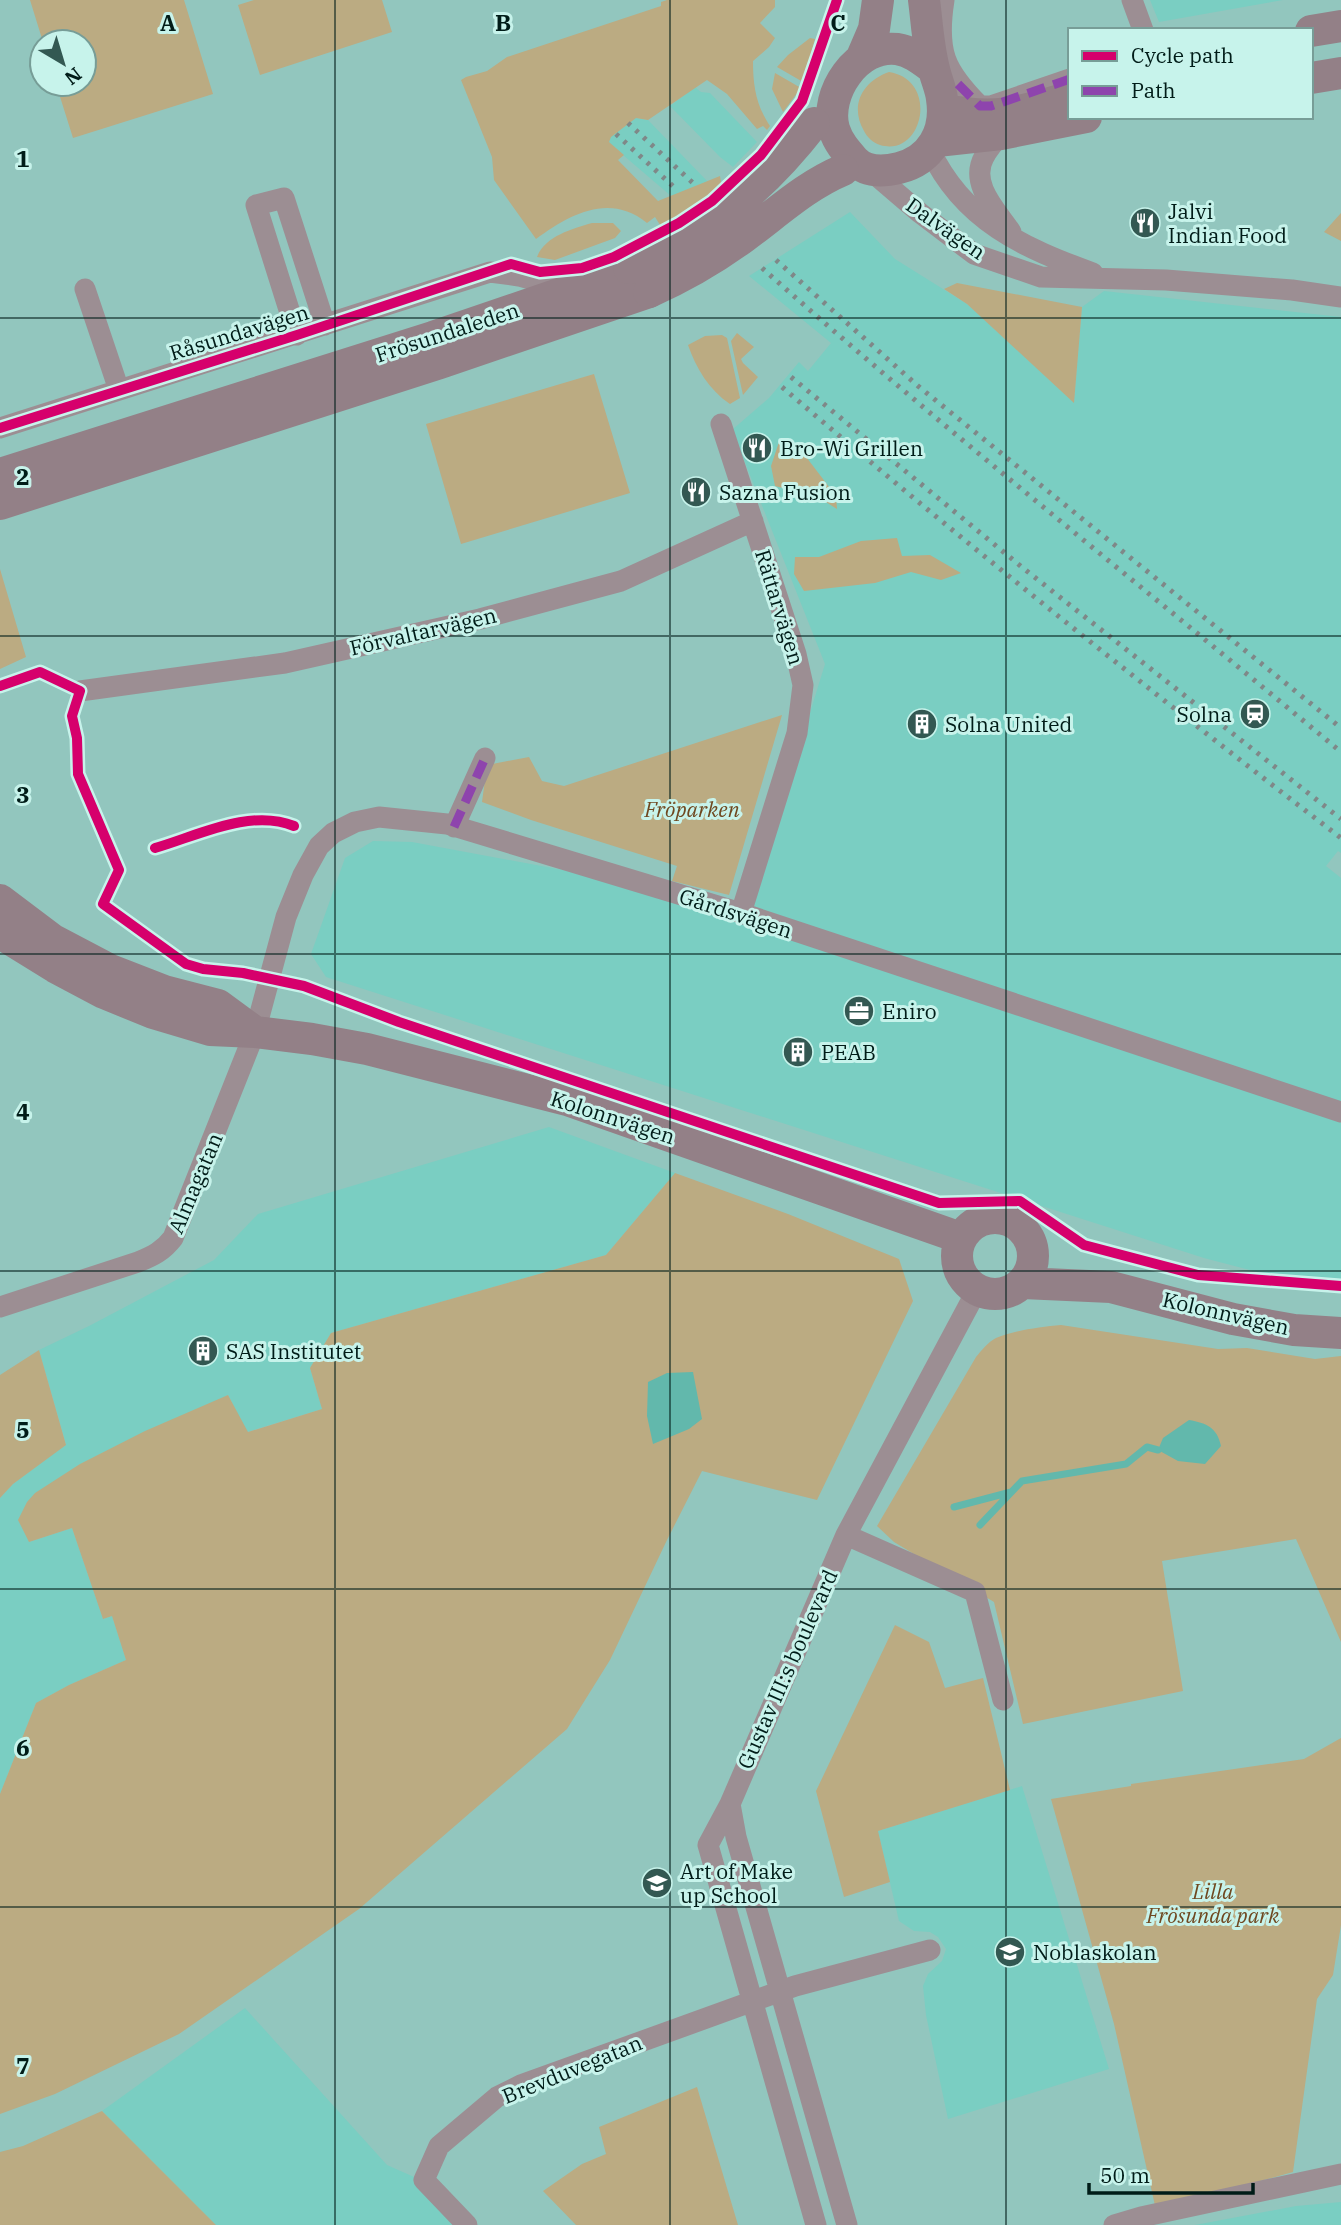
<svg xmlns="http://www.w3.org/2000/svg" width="1341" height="2225" font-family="'IBM Plex Serif',serif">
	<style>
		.built { fill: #7acec2 }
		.green { fill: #bbab82 }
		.water { fill: #62b8ac }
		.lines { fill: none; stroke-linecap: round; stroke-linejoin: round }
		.stream { stroke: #62b8ac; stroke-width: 7 }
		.street { stroke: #9c8e93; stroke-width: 21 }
		.secondary { stroke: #938087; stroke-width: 32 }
		.rail { stroke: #7f8888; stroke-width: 5; stroke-dasharray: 3.5 7; stroke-linecap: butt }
		.secondary-bridge { stroke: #938087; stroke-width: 32 }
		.quiet { stroke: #8e44ad; stroke-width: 9; stroke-dasharray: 18 9; stroke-linecap: butt }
		.cycleway-casing { stroke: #c7f3eb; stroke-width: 15 }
		.cycleway { stroke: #d6006c; stroke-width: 10 }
		.grid { fill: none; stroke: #001c18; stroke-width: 2; stroke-opacity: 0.55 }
		.labels { text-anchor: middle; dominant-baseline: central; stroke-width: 6; stroke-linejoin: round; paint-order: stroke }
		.poi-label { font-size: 21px; fill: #001c18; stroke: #c7f3eb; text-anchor: start }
		.street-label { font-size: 21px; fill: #001c18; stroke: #c7f3eb }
		.park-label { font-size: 21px; font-style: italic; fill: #6f4820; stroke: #c7f3eb }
		.grid-label { font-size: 23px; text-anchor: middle; font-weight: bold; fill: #001c18; stroke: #c7f3eb; stroke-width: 6; stroke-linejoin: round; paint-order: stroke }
	</style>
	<rect width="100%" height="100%" fill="#92c6be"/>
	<path class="built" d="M1150 0H1283L1159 22Z
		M695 87 701 92 710 93 757 142 733 167 720 157 670 106Z
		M636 118 648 120 708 182 671 196 609 143 610 137Z
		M850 212 895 259 967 304 1074 402 1082 307 1104 291 1341 317V853L1338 851 1326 866 1341 878V1291H1330L1204 1258 326 977 311 954 345 858 373 841 412 842 751 905 825 664 732 430 769 398 799 362 808 371 831 343 749 276Z
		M549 1127 675 1173 606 1255 331 1333 310 1368 322 1409 247 1432 228 1395 29 1542 72 1528 103 1619 112 1616 126 1660 69 1685 36 1703 0 1794V1498L13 1484 66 1444 39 1350 89 1326 214 1260 258 1214Z
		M1022 1786 1109 2069 948 2119 926 2015 923 1986 928 1974 942 1961 946 1949 938 1937 930 1932 914 1931 899 1921 878 1831Z
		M245 2008 387 2165 421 2180 464 2225H211L102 2111Z
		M1341 2202V2225H1195L1296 2206Z"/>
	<path class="green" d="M30 0H184L213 94 73 138 56 84H84V42H43Z
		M254 0H382L392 32 260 75 238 5Z
		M667 0H775V7L760 23 775 38 769 47 753 61C753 86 756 105 770 126L767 130 763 126 757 129 727 94 707 80 648 120 636 118 611 137 609 142 624 155 618 160 658 201 720 176 721 182 704 202 662 228 655 217 647 223C609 192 569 215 536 239L494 180 492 157 461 80 466 77 487 71 507 57 661 6V2Z
		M810 38 815 39 803 82 777 67 788 55Z
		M889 72C940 80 923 158 880 145 873 143 867 137 864 131 849 105 863 81 889 72Z
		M775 73 801 88 783 112 772 89Z
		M1341 213V241L1324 232Z
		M592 223H613L621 231 615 238 555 260 537 257C545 236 572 229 592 223Z
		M957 283 1082 307 1074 403 967 304 944 289Z
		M737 333 754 347 741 359 743 363 758 377 743 395 731 341Z
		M722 335 727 338 740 398 730 404C709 390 696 368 688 345L705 336Z
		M594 374 630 493 461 544 426 424Z
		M779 442 797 445 836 496 837 509 818 497 775 486 771 466Z
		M897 538 902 556 930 555 961 573 941 580 911 572 875 583 804 591 794 574 795 557H819L861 541Z
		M0 569 26 657 0 669Z
		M782 715 729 895 672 881 677 866 531 820 482 802 487 765 529 757 542 781 564 786Z
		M675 1173 788 1214 899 1259 913 1301 817 1500 702 1471 667 1540 610 1660 567 1729 359 1909 179 2034 55 2094 0 2114V1794L36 1703 69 1685 126 1660 112 1616 103 1619 72 1528 29 1542 18 1520 27 1502 35 1493 80 1464 145 1431 228 1395 248 1432 322 1409 310 1368 331 1333 606 1255Z
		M1061 1325 1218 1349 1247 1348 1315 1359 1341 1356V1642L1296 1539 1162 1561 1183 1691 1023 1724 994 1602 894 1542 877 1526 976 1357C981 1351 988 1342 996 1338 1015 1330 1041 1327 1061 1325Z
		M39 1350 66 1445 13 1484 0 1498V1375Z
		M895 1625 929 1642 945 1688 983 1678 1010 1790 878 1831 890 1882 844 1897 816 1791Z
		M1341 1738V1925L1333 1975 1317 1999 1293 2172 1156 2210 1114 2024 1051 1799 1131 1786V1784L1304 1759Z
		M697 2087 738 2225H576L543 2191 582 2164 606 2154 599 2127Z
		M102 2111 216 2225H0V2152L23 2146Z"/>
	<path class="water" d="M693 1372 702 1419 689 1429 653 1444 647 1416 648 1382 667 1373Z
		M1189 1420C1206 1423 1217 1427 1221 1446L1205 1464 1178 1461 1158 1450 1163 1438Z"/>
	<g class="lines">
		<path class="stream" d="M954 1507 1011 1492
			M980 1525 1022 1481 1126 1464 1147 1447 1158 1450"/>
		<path class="street" d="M944 0C936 51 944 70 980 106H991L1070 79
			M1132 0 1143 30
			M1001 134C995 141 988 149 984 157 969 184 997 211 1011 232
			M930 150C963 221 1024 248 1093 273
			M871 171 920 213 974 254 1041 277 1166 280 1292 290 1341 297
			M85 289 119 390
			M297 335 256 205 284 198 325 325
			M721 424 796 654 803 685 797 733 741 913
			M0 428 490 272 519 276 569 290
			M80 691 285 663 480 619 621 581 753 521
			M454 827 485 758
			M0 1307 138 1262C153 1256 163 1251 173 1238L255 1032 286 917 303 875 319 846 333 833 355 822 379 817 447 824 741 913 1341 1112
			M846 1535 975 1592 1003 1700
			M730 1804 736 1837 847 2225
			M467 2225 424 2180 439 2146 497 2097 521 2085 795 1986 930 1950
			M816 2225 708 1845 730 1804 846 1535 977 1290
			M1114 2225 1141 2217 1341 2174"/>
		<path class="secondary" d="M924 0C927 23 928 46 934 69 936 79 941 89 942 99 947 132 931 160 899 168 883 172 866 173 854 160 846 151 838 142 834 129 824 94 857 44 897 49 911 51 922 60 934 69
			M1311 31 1341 26
			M862 57 874 29 878 0
			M1311 78 1341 73
			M943 109C995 121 1021 112 1070 97
			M937 141 1001 134 1086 117
			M0 474 433 337 597 281 629 268
			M0 504 440 363 649 292
			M0 900 53 940 110 970 164 991 218 1005 255 1032
			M0 933 55 967 104 993 153 1013 210 1030 255 1032 312 1039 367 1049 567 1100 961 1238
			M957 1256a38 38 0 1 1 76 0a38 38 0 1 1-76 0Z
			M1023 1283 1111 1287 1233 1319 1294 1330 1341 1333"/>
		<path class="rail" d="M628 123 693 183
			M616 134 675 188
			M776 260 918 386 1341 728
			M762 268C950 435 1148 591 1341 752
			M791 377 1023 568 1341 819
			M782 387C964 543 1151 692 1341 838"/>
		<path class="secondary-bridge" d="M629 268C710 230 759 194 814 123
			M649 292C683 277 714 259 744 237 777 213 805 186 843 170"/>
		<path class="quiet" d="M958 84 980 106H991L1070 79
			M454 827 485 758"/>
		<g class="cycleway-casing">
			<path id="cycleway" d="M0 428 297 335 511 264 540 272 582 268 614 257 679 223 712 201 761 155 802 101 837 0
				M0 686 40 672 80 691 72 716 77 738 78 774 119 870 103 904 186 964 203 969 243 973 304 986 399 1022 939 1203 1020 1201 1084 1245 1198 1275 1341 1286
				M155 848C197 836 250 808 294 826"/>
		</g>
		<use href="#cycleway" class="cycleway"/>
	</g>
	<path class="grid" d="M335 0V2225M670 0V2225M1006 0V2225M0 318H1341M0 636H1341M0 954H1341M0 1271H1341M0 1589H1341M0 1907H1341"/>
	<defs>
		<g id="restaurant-disc" transform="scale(1.575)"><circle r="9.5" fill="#335852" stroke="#c7f3eb"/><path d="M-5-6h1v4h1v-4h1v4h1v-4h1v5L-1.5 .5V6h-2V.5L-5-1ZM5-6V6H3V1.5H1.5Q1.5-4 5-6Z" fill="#fff"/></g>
		<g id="station-disc" transform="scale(1.575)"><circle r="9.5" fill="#335852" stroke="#c7f3eb"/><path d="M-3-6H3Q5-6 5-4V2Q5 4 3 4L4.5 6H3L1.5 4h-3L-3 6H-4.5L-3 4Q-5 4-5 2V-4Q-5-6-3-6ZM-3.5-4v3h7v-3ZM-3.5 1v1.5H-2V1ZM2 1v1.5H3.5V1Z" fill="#fff"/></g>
		<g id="building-disc" transform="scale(1.575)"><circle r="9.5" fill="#335852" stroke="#c7f3eb"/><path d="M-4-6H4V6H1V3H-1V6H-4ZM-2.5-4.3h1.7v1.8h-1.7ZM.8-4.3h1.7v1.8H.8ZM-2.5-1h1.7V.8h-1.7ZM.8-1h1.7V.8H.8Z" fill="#fff"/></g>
		<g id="office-disc" transform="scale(1.575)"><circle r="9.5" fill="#335852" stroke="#c7f3eb"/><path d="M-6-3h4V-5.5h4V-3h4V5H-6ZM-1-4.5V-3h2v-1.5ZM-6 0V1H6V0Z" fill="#fff"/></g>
		<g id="school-disc" transform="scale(1.575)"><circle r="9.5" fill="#335852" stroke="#c7f3eb"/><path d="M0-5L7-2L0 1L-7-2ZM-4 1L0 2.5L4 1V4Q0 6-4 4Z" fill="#fff"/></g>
	</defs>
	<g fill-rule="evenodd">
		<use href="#restaurant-disc" x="1145" y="223"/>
		<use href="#restaurant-disc" x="757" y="448"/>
		<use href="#restaurant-disc" x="696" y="492"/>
		<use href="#station-disc" x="1255" y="714"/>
		<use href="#building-disc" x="922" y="724"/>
		<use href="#office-disc" x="859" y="1011"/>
		<use href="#building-disc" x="798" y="1052"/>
		<use href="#building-disc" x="203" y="1351"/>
		<use href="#school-disc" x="657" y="1883"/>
		<use href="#school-disc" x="1010" y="1952"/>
	</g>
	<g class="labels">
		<g class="poi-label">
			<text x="1168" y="211">Jalvi<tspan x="1168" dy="24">Indian Food</tspan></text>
			<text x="780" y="448">Bro-Wi Grillen</text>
			<text x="719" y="492">Sazna Fusion</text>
			<text x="1232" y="714" text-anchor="end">Solna</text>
			<text x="945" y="724">Solna United</text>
			<text x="882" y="1011">Eniro</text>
			<text x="821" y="1052">PEAB</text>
			<text x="226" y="1351">SAS Institutet</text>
			<text x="680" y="1871">Art of Make<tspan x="680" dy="24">up School</tspan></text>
			<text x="1033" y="1952">Noblaskolan</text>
		</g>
		<g class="street-label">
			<text transform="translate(946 228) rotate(35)">Dalvägen</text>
			<text transform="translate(239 332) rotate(-17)">Råsundavägen</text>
			<text transform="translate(447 332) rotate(-18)">Frösundaleden</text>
			<text transform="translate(780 607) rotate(73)">Rättarvägen</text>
			<text transform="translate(423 631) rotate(-13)">Förvaltarvägen</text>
			<text transform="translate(736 913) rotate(18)">Gårdsvägen</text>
			<text transform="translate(613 1117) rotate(18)">Kolonnvägen</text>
			<text transform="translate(195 1183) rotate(-67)">Almagatan</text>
			<text transform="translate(1226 1313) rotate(13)">Kolonnvägen</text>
			<text transform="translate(787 1669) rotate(-66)">Gustav III:s boulevard</text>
			<text transform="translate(572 2069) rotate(-22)">Brevduvegatan</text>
		</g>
		<g class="park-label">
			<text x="692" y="809">Fröparken</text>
			<text x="1213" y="1891">Lilla<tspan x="1213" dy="24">Frösunda park</tspan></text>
		</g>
	</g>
	<g class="grid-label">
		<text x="168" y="31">A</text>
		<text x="503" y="31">B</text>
		<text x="838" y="31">C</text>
		<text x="23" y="167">1</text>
		<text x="23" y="485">2</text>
		<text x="23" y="803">3</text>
		<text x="23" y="1120">4</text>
		<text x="23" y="1438">5</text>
		<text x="23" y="1756">6</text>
		<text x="23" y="2074">7</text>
	</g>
	<rect x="1068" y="28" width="245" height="91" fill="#c7f3eb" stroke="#779d97" stroke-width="2"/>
	<rect x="1082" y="51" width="35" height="10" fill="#d6006c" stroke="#779d97" stroke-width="2"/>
	<text x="1131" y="63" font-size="21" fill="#001c18">Cycle path</text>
	<rect x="1082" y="86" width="35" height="10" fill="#8e44ad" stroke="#779d97" stroke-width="2"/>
	<text x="1131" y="98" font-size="21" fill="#001c18">Path</text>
	<g transform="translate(63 63) rotate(142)"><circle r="33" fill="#c7f3eb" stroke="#779d97" stroke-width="2"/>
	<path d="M0-5L12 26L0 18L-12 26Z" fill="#335852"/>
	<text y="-10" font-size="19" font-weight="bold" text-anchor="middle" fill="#001c18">N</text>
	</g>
	<path d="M1089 2183v10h164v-10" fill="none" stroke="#001c18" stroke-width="3.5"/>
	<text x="1100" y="2183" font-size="21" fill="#001c18" stroke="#c7f3eb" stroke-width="5" paint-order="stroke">50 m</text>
</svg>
